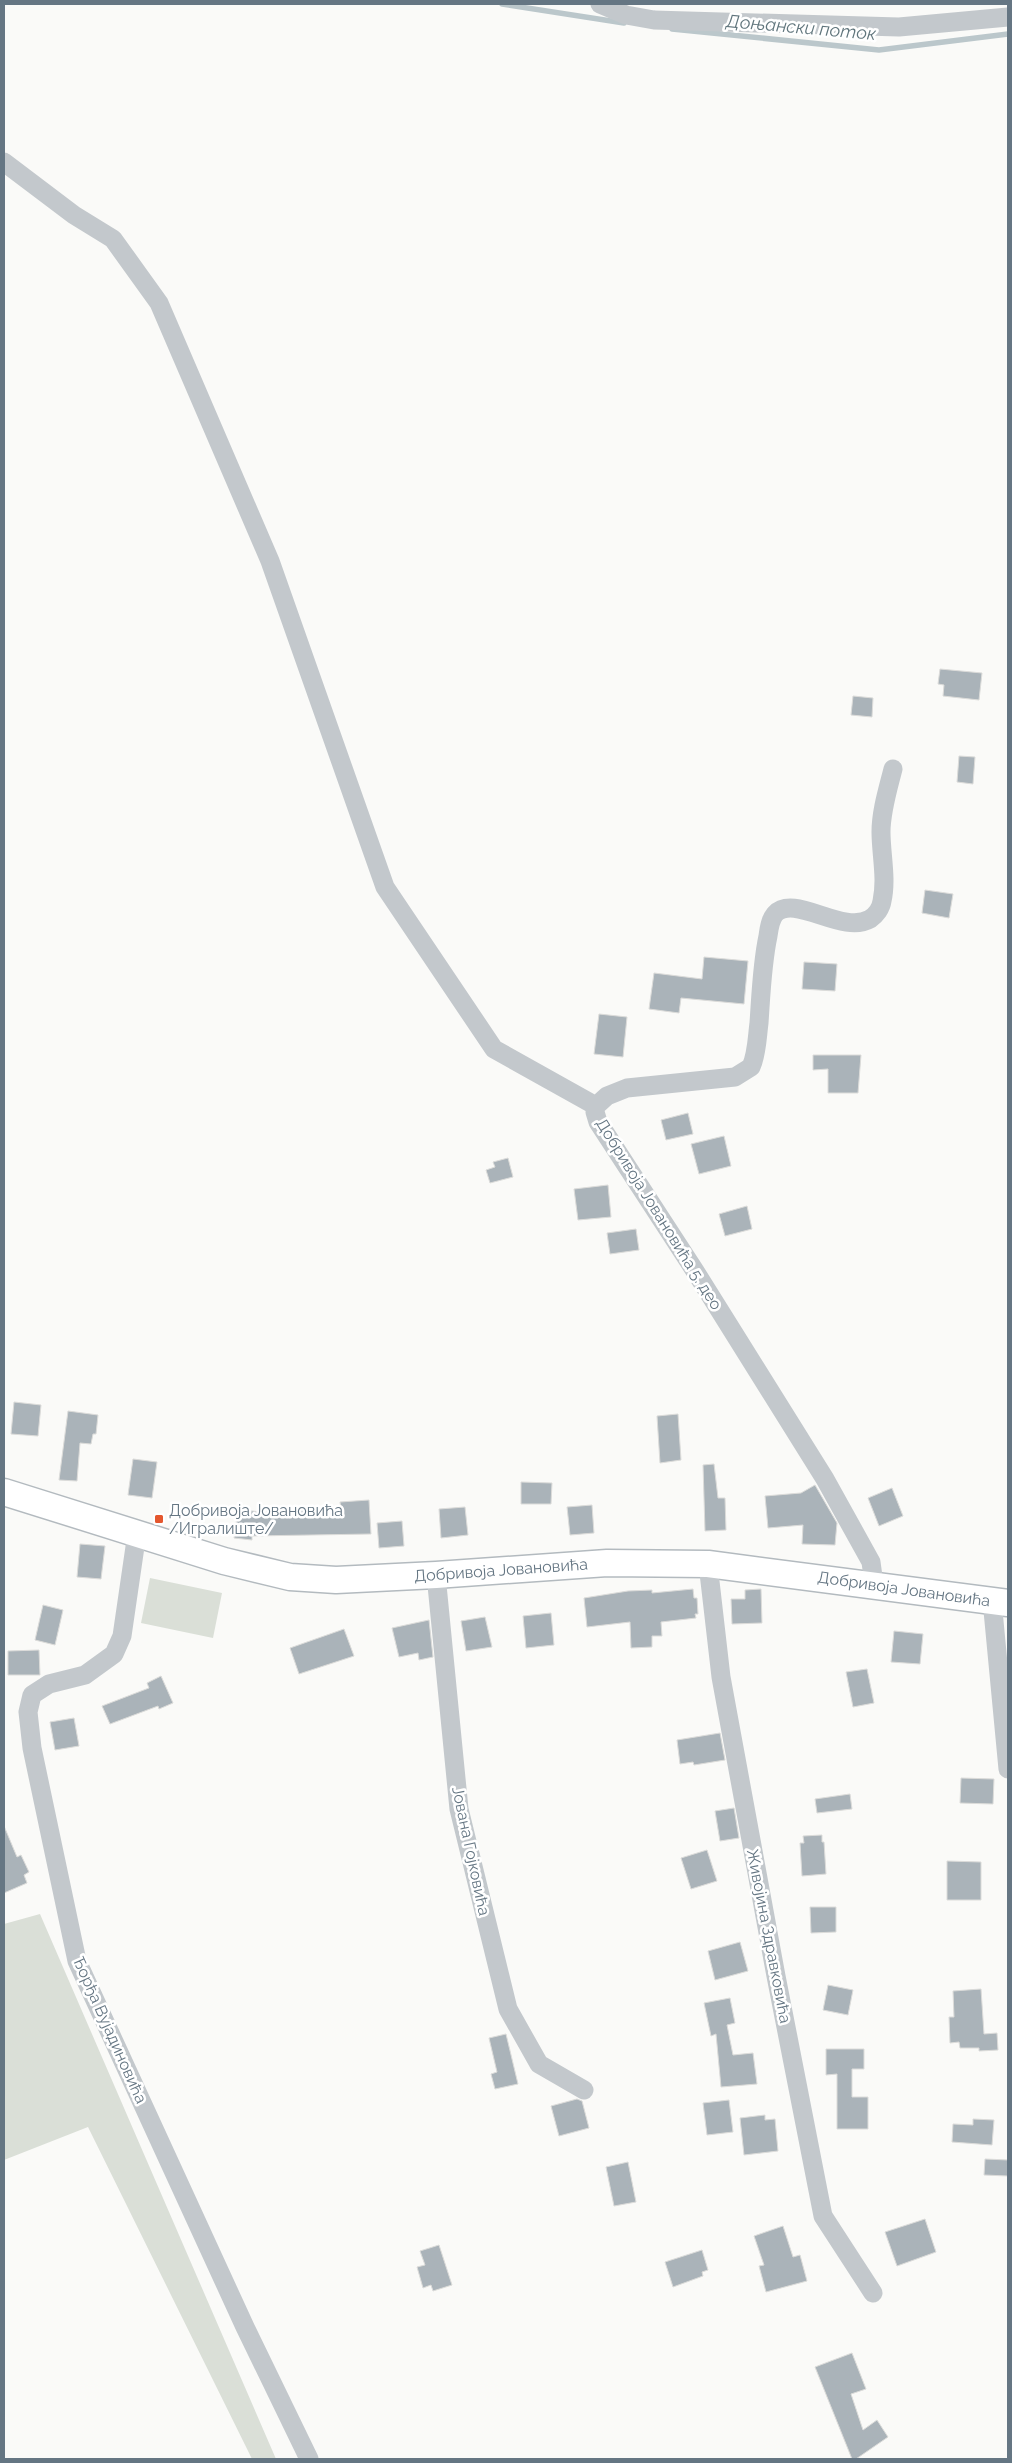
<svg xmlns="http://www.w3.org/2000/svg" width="1012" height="2463" font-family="Raleway,sans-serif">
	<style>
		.green { fill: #dadfd7 }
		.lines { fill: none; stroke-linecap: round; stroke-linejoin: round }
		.stream { stroke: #bbc7cb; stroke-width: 5.5 }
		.building { fill: #aab3b9; stroke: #dcdcda }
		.secondary-casing { stroke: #b3babf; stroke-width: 29 }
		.street { stroke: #c3c8cc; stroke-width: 19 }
		.secondary { stroke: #fff; stroke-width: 26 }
		.poi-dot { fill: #e4572e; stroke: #fff; stroke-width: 2 }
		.labels { text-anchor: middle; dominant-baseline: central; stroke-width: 5; stroke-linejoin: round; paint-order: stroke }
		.street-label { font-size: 16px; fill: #657683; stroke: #fff }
		.poi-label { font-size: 16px; fill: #657683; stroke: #fff; text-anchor: start }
		.water-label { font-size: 18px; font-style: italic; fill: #60757c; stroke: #fff }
	</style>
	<rect width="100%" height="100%" fill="#fafaf8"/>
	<path class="green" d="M150 1578 222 1593 213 1638 141 1623Z
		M40 1914 276 2459H252L88 2127 4 2160V1924Z"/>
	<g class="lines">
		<path class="stream" d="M502 4 624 23
			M672 29 879 50 1008 34"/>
	</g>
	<path class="building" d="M940 669 982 673 979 700 943 696 944 685 938 684Z
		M853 696 873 698 872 717 851 715Z
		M959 756 975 757 973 784 957 782Z
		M925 890 953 894 949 918 922 913Z
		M704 957 748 961 744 1004 681 998 679 1013 649 1009 654 973 702 979Z
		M804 962 837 964 835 991 802 989Z
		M599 1014 627 1017 623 1057 594 1054Z
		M813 1055H861L858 1093H828V1069L813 1070Z
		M688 1113 693 1134 666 1140 661 1120Z
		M724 1136 731 1166 699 1174 691 1144Z
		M508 1158 513 1177 490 1183 486 1170 495 1167 493 1162Z
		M608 1185 611 1217 578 1220 574 1189Z
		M747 1206 752 1229 725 1236 719 1214Z
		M636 1229 639 1250 610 1254 607 1233Z
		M14 1402 41 1405 38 1436 11 1434Z
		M68 1411 98 1415 96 1434H93L91 1444 80 1443 77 1481 59 1480Z
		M678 1414 681 1460 660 1463 657 1416Z
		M133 1459 157 1462 152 1498 128 1495Z
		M714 1464 718 1498H725L726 1530 705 1531 703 1465Z
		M521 1482 552 1483 551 1504H521Z
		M815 1485 837 1523 835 1545 802 1544 803 1525 768 1528 765 1496 801 1493Z
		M892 1488 903 1516 879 1526 868 1498Z
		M369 1500 371 1534 252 1536V1540L234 1538 238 1509 267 1513V1510L341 1508 340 1502Z
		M592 1505 594 1533 570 1535 567 1507Z
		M465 1507 468 1535 441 1538 439 1509Z
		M402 1521 404 1546 379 1548 377 1523Z
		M80 1544 105 1546 101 1579 77 1577Z
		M693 1589 694 1598H697L698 1614H695L696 1618 661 1622 662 1636H652V1647L631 1648 630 1622 587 1627 584 1598 628 1591 652 1590V1593Z
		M761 1589 762 1623 732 1624 731 1599H745V1590Z
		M43 1605 63 1610 55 1645 35 1640Z
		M551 1613 554 1645 526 1648 523 1616Z
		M485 1617 492 1647 466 1651 461 1621Z
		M429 1620 433 1657 419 1660 418 1653 399 1657 392 1628Z
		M344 1629 354 1656 299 1674 290 1648Z
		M894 1631 923 1634 920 1664 891 1662Z
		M39 1650 40 1675H8V1651Z
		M867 1669 874 1703 853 1707 846 1672Z
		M161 1676 173 1703 159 1709 158 1706 110 1724 102 1706 149 1688 147 1683Z
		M74 1718 79 1746 55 1750 50 1722Z
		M720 1733 725 1760 694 1765 693 1762 680 1764 677 1740Z
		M961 1778 994 1779 993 1804 960 1803Z
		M850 1794 852 1809 817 1813 815 1799Z
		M734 1808 739 1838 720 1841 715 1811Z
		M4 1826 17 1857 21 1855 29 1872 24 1875 27 1883 4 1893Z
		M822 1835V1842H824L826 1874 802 1876 800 1843H804L803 1836Z
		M707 1850 717 1881 691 1889 681 1858Z
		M947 1861 981 1862V1900H947Z
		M810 1907H836V1932L811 1933Z
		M740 1942 748 1971 715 1980 708 1951Z
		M828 1985 853 1990 848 2015 823 2010Z
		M981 1989 984 2034 997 2033 998 2050 979 2051V2048H960L959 2042 950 2043 949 2017H954L953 1991Z
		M730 1998 735 2023 727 2025 733 2055 753 2053 757 2084 721 2087 716 2034 711 2036 704 2003Z
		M506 2034 518 2084 495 2089 491 2074 497 2072 489 2038Z
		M826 2049H864V2069H852V2097H868V2129H837V2074L826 2075Z
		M577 2099 582 2101 589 2128 559 2136 551 2106Z
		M729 2100 733 2132 707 2135 703 2103Z
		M765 2115V2120L775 2119 778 2151 744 2155 740 2118Z
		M973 2119 994 2120 992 2145 952 2142 953 2124 973 2125Z
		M985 2159 1008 2160V2176L984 2175Z
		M628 2162 636 2202 614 2206 606 2167Z
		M925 2219 936 2252 897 2266 885 2232Z
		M783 2226 793 2257 800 2255 807 2281 766 2292 759 2266 764 2265 754 2236Z
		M439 2245 452 2285 433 2291 431 2285 423 2288 417 2267 425 2265 420 2251Z
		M702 2250 708 2270 702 2272 703 2276 673 2287 665 2262Z
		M852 2353 866 2389 851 2394 863 2430 877 2420 888 2437 856 2459H852L815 2367Z"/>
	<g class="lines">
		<g class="secondary-casing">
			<path id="secondary" d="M4 1492 224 1561 290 1577 336 1580 436 1575 607 1563 708 1564 1008 1603"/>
		</g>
		<path class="street" d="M600 4 626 15 654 20 899 27 1008 17
			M4 162 74 215 113 239 159 303 270 561 385 887 494 1049 596 1106
			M137 1533 122 1636 114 1654 85 1675 49 1684 32 1695 28 1712 32 1748 77 1961 245 2327 309 2459
			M708 1564 721 1677 776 1976 823 2216 873 2293
			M436 1575 459 1809 508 2009 539 2064 584 2090
			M874 1584 871 1562 825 1479 695 1271 598 1122 595 1112 596 1106 607 1096 627 1088 735 1077 751 1067C757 1054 757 1038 759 1023 761 994 762 964 768 936 769 929 770 920 775 914 794 893 842 935 870 919 876 915 881 908 882 901 887 879 881 854 881 832 881 811 888 789 893 769
			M992 1600 1008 1769"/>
		<use href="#secondary" class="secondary"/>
	</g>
	<rect class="poi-dot" x="154" y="1514" width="10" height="10" rx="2.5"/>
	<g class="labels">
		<g class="street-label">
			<text transform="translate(659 1214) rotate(58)">Добривоја Јовановића 5. део</text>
			<text transform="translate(501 1570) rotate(-4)">Добривоја Јовановића</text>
			<text transform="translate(904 1589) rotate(8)">Добривоја Јовановића</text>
			<text transform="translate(471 1851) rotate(78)">Јована Гојковића</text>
			<text transform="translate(769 1936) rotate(79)">Живојина Здравковића</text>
			<text transform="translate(110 2030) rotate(66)">Ђорђа Вујадиновића</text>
		</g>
		<g class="poi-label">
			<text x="169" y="1510">Добривоја Јовановића<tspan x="169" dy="18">/Игралиште/</tspan></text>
		</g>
		<g class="water-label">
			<text transform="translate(801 27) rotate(5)">Доњански поток</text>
		</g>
	</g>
	<rect width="1012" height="2463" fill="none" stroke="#657683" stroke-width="10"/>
</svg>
